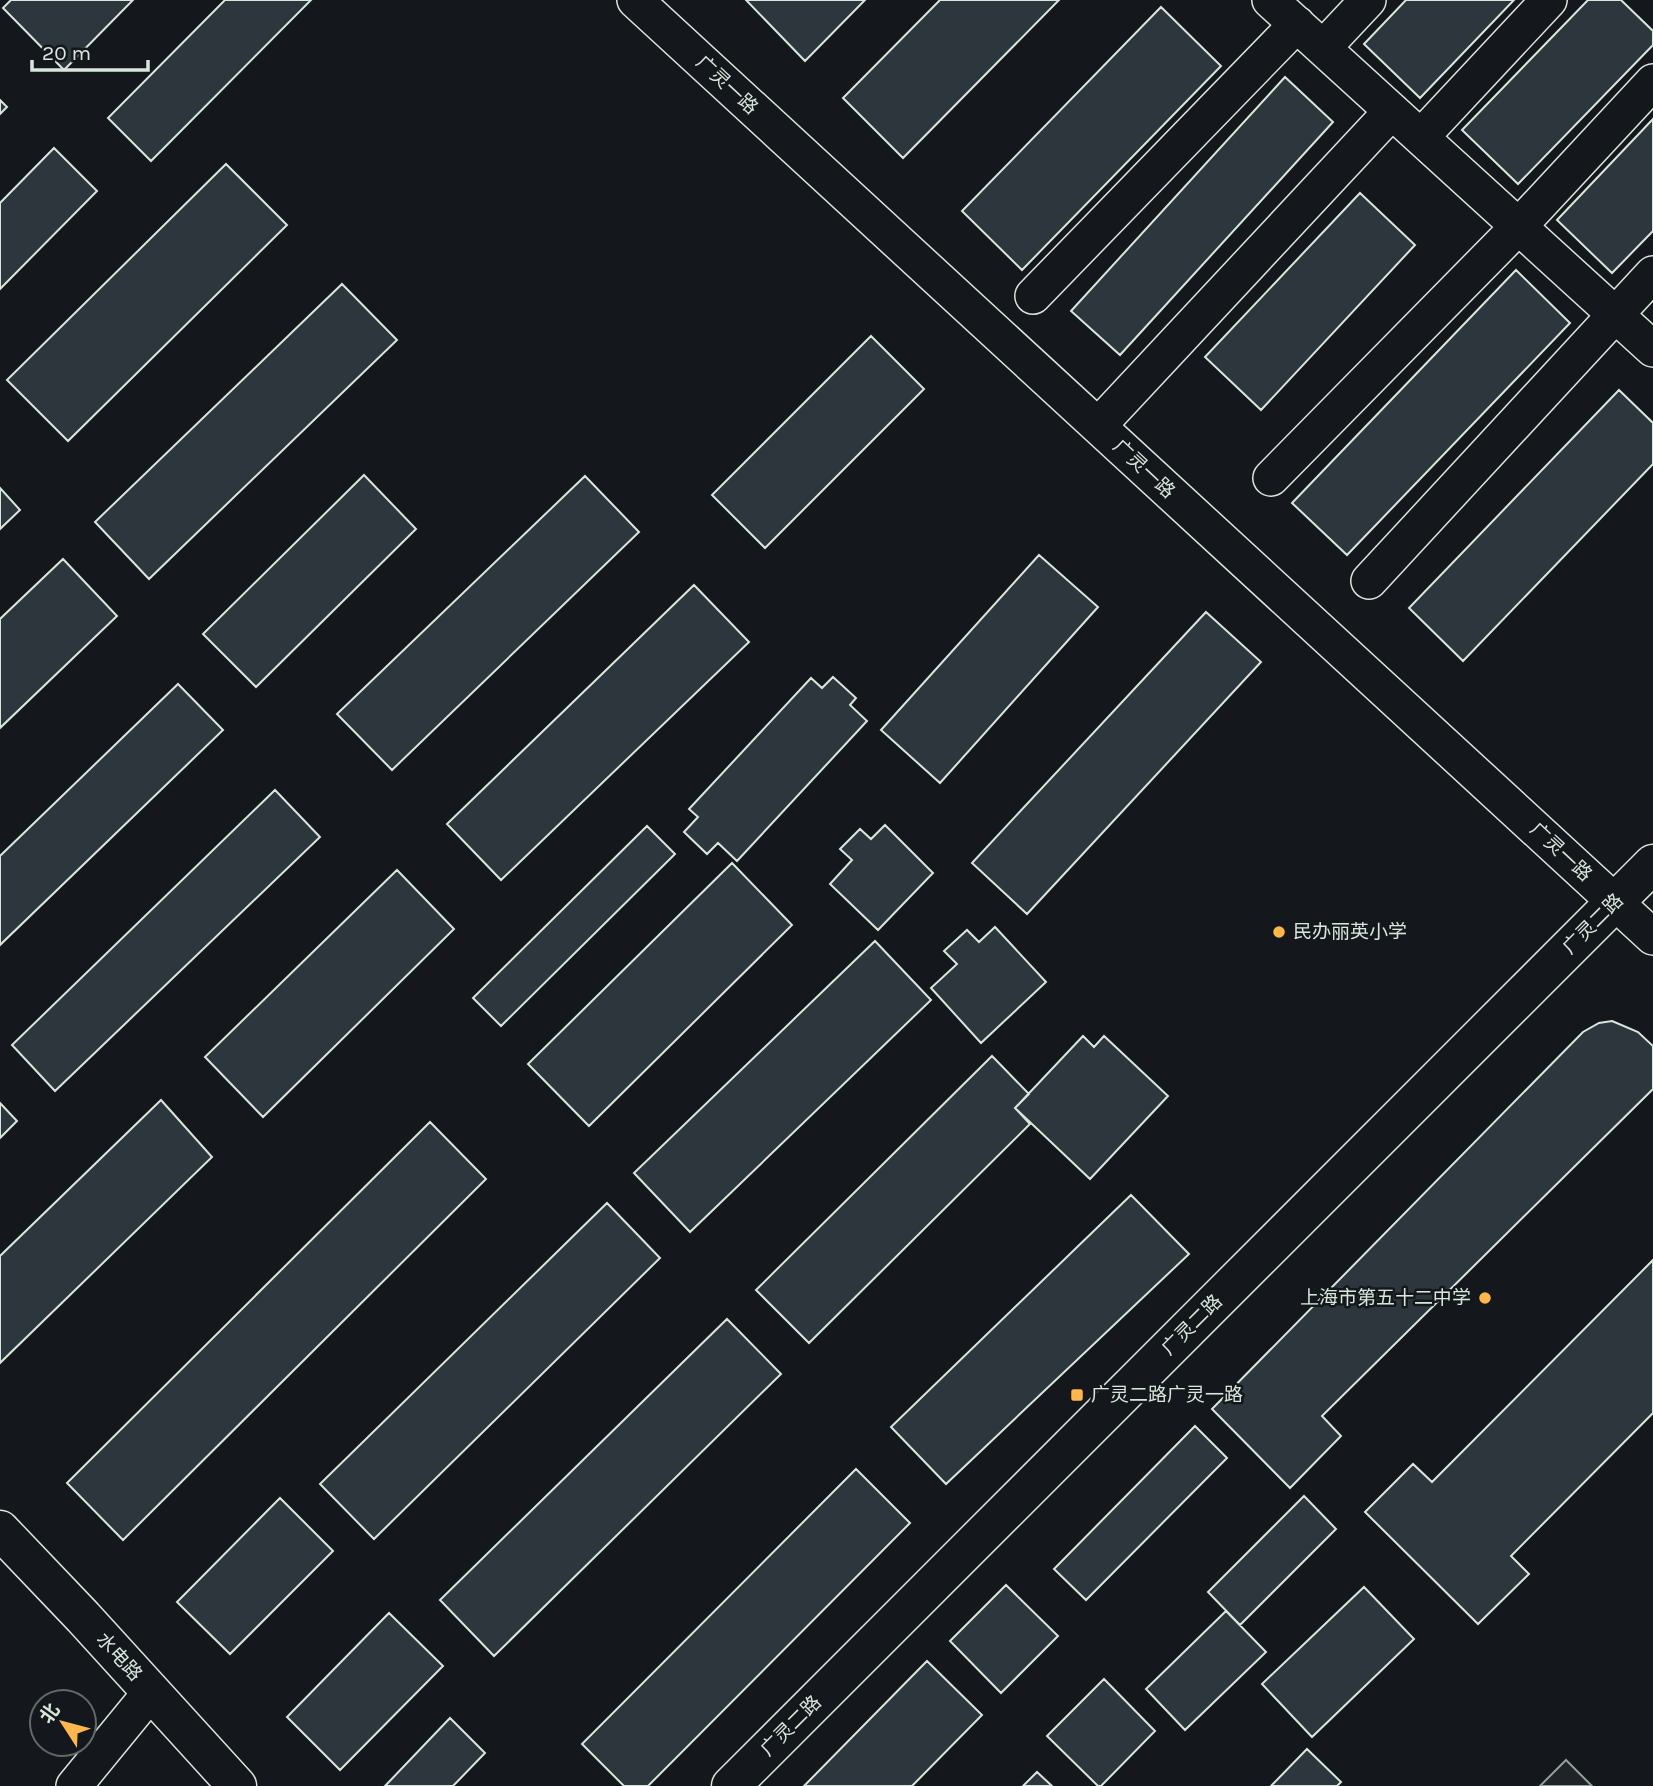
<svg xmlns="http://www.w3.org/2000/svg" width="1653" height="1786" font-family="Karla,'Noto Sans SC',sans-serif">
	<style>
		.green { fill: #202428; stroke: #939e99; stroke-width: 2 }
		.building { fill: #2c363c; stroke: #d8e6dc; stroke-width: 2 }
		.lines { fill: none; stroke-linecap: round; stroke-linejoin: round }
		.minor-casing { stroke: #d8e6dc; stroke-width: 38 }
		.tertiary-casing { stroke: #d8e6dc; stroke-width: 41 }
		.secondary-casing { stroke: #d8e6dc; stroke-width: 41 }
		.minor { stroke: #14181c; stroke-width: 35 }
		.tertiary { stroke: #14181c; stroke-width: 38 }
		.secondary { stroke: #14181c; stroke-width: 38 }
		.poi-dot { fill: #ffb74d; stroke: #14181c; stroke-width: 2.5 }
		.labels { text-anchor: middle; dominant-baseline: central; stroke-width: 5; stroke-linejoin: round; paint-order: stroke }
		.street-label { font-size: 19px; fill: #d8e6dc; stroke: #14181c }
		.poi-label { font-size: 19px; fill: #d8e6dc; stroke: #14181c; text-anchor: start }
	</style>
	<rect width="100%" height="100%" fill="#14181c"/>
	<path class="green" d="M1566 1760 1592 1786H1540Z"/>
	<path class="building" d="M11 0H133L64 70 3 8Z
		M225 0H311L151 161 108 118Z
		M746 0H865L805 61Z
		M940 0H1059L903 158 843 98Z
		M1406 0H1514L1420 98 1364 44Z
		M1588 0H1621L1653 31V45L1518 184 1462 130Z
		M1161 7 1221 66 1022 270 962 211Z
		M1285 77 1333 122 1120 355 1071 311Z
		M0 100 7 107 0 114Z
		M1653 119V231L1612 273 1557 220Z
		M54 148 97 191 0 289V203Z
		M226 164 287 225 68 441 7 380Z
		M1360 193 1415 245 1261 410 1205 357Z
		M1516 270 1570 323 1347 555 1292 503Z
		M342 284 397 340 149 579 95 522Z
		M871 336 924 389 765 548 712 495Z
		M1619 390 1653 423V464L1463 661 1409 608Z
		M364 475 416 529 256 687 203 634Z
		M585 476 639 532 392 770 337 714Z
		M0 488 20 510 0 529Z
		M1039 555 1098 607 940 783 881 730Z
		M63 559 117 616 0 728V619Z
		M694 585 749 642 501 880 447 824Z
		M1206 612 1261 662 1027 914 972 863Z
		M833 677 856 698 850 705 867 721 737 861 718 843 707 854 684 832 698 817 689 809 811 678 822 688Z
		M178 684 223 730 0 945V856Z
		M275 790 320 837 55 1091 12 1045Z
		M885 825 933 873 878 930 830 884 852 860 840 849 860 829 871 839Z
		M647 826 675 854 501 1026 473 998Z
		M732 863 792 925 589 1126 528 1064Z
		M397 870 454 929 263 1117 205 1057Z
		M995 927 1046 982 981 1043 931 988 957 964 944 951 967 930 979 942Z
		M875 941 931 1000 690 1232 634 1173Z
		M1612 1021 1638 1032 1653 1046V1089L1322 1416 1341 1436 1290 1488 1212 1409 1583 1032 1599 1023Z
		M1083 1036 1094 1047 1104 1036 1168 1096 1090 1179 1015 1108Z
		M992 1056 1029 1094 1015 1108 1030 1124 809 1343 756 1290Z
		M161 1100 212 1157 0 1363V1256Z
		M0 1103 17 1121 0 1138Z
		M430 1122 486 1179 123 1540 67 1483Z
		M1131 1195 1189 1254 946 1484 891 1427Z
		M607 1203 660 1258 374 1539 320 1484Z
		M1653 1260V1413L1511 1556 1529 1574 1478 1624 1365 1512 1413 1464 1432 1482Z
		M727 1319 781 1374 494 1656 440 1600Z
		M1195 1426 1227 1458 1086 1600 1054 1569Z
		M856 1469 910 1523 648 1786H624L582 1744Z
		M1304 1496 1336 1529 1240 1625 1208 1592Z
		M280 1498 333 1551 230 1654 177 1602Z
		M1006 1585 1058 1636 1001 1693 950 1641Z
		M1364 1587 1414 1639 1312 1737 1262 1684Z
		M1226 1611 1266 1652 1185 1730 1146 1689Z
		M389 1613 443 1666 340 1770 287 1717Z
		M927 1661 982 1715 912 1786H804Z
		M1104 1679 1155 1731 1101 1786H1098L1047 1736Z
		M450 1718 485 1753 453 1786H385Z
		M1307 1749 1341 1782 1337 1786H1271Z
		M1037 1772 1052 1786H1023Z"/>
	<g class="lines">
		<g class="minor-casing">
			<path id="minor" d="M635 0 1653 937
				M1270 0 1653 349
				M1323 48 1368 0
				M1421 137 1549 0
				M1033 296 1297 24
				M1098 426 1392 111
				M1271 478 1519 226 1653 82
				M1369 581 1653 274
				M74 1786 151 1692"/>
		</g>
		<g class="tertiary-casing">
			<path id="tertiary" d="M731 1786 1653 864"/>
		</g>
		<g class="secondary-casing">
			<path id="secondary" d="M0 1530 83 1617 237 1786"/>
		</g>
		<use href="#minor" class="minor"/>
		<use href="#tertiary" class="tertiary"/>
		<use href="#secondary" class="secondary"/>
	</g>
	<g class="poi-dot">
		<circle cx="1279" cy="932" r="7"/>
		<circle cx="1485" cy="1298" r="7"/>
		<rect x="1070" y="1388" width="14" height="14" rx="3.5"/>
	</g>
	<g class="labels">
		<g class="street-label">
			<text transform="translate(727 85) rotate(43)">广灵一路</text>
			<text transform="translate(1144 469) rotate(43)">广灵一路</text>
			<text transform="translate(1561 852) rotate(43)">广灵一路</text>
			<text transform="translate(1593 924) rotate(-45)">广灵二路</text>
			<text transform="translate(1192 1325) rotate(-45)">广灵二路</text>
			<text transform="translate(119 1657) rotate(48)">水电路</text>
			<text transform="translate(791 1726) rotate(-45)">广灵二路</text>
		</g>
		<g class="poi-label">
			<text x="1293" y="932">民办丽英小学</text>
			<text x="1471" y="1298" text-anchor="end">上海市第五十二中学</text>
			<text x="1091" y="1395">广灵二路广灵一路</text>
		</g>
	</g>
	<g transform="translate(63 1723) rotate(306)"><circle r="33" fill="#14181c" stroke="#626a69" stroke-width="2"/>
	<path d="M0-5L12 26L0 18L-12 26Z" fill="#ffb74d"/>
	<text y="-10" font-size="19" font-weight="bold" text-anchor="middle" fill="#d8e6dc">北</text>
	</g>
	<path d="M32 60v10h116v-10" fill="none" stroke="#d8e6dc" stroke-width="3.5"/>
	<text x="42" y="60" font-size="21" fill="#d8e6dc" stroke="#14181c" stroke-width="5" paint-order="stroke">20 m</text>
</svg>
